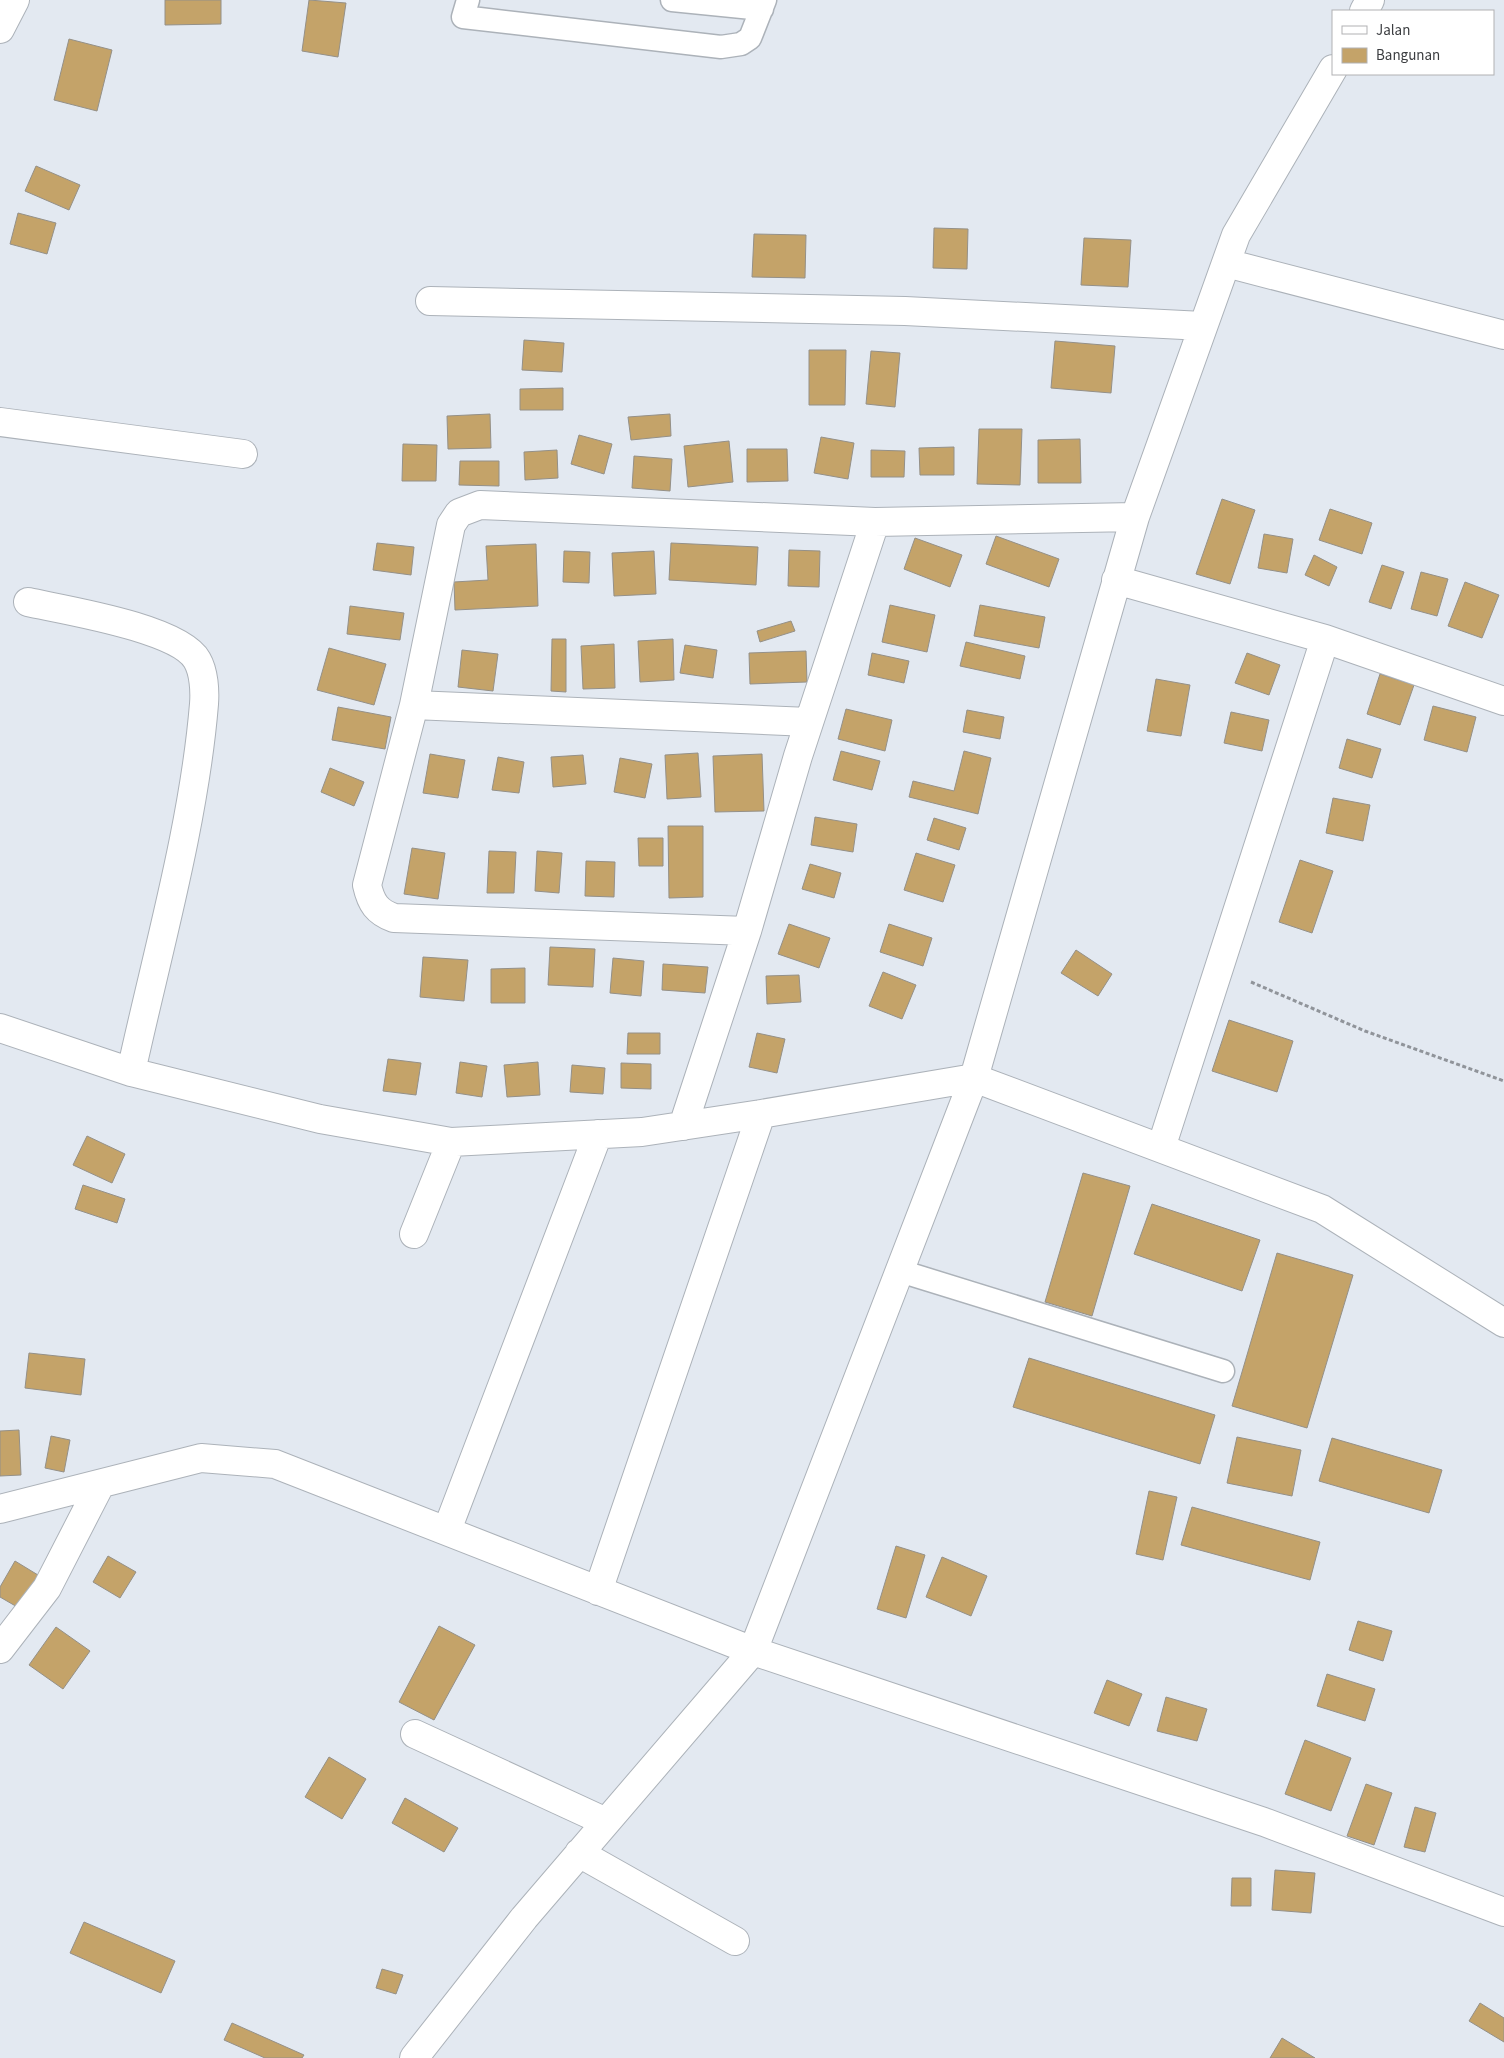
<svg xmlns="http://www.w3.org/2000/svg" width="1504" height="2058" font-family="'Source Sans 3',sans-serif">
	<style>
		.building { fill: #c4a369; stroke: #949088 }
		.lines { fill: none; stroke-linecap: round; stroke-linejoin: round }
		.lane-casing { stroke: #acb2b9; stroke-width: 25 }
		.street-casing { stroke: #acb2b9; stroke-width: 30 }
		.path { stroke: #90949a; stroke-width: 3; stroke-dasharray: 4 2.5; stroke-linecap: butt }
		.lane { stroke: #fff; stroke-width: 22 }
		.street { stroke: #fff; stroke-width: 28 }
	</style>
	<rect width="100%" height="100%" fill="#e3e9f1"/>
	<path class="building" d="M165 0H221V24L165 25Z
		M309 0 346 3 338 57 302 51Z
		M69 39 112 50 97 111 54 100Z
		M36 166 80 185 69 210 25 191Z
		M18 213 56 223 47 254 10 244Z
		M934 228 968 229 967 269 933 268Z
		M754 234 806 235 805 278 752 277Z
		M1084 238 1131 240 1128 287 1081 285Z
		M524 340 564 343 562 372 522 370Z
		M1055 341 1115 346 1111 393 1051 388Z
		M809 350H846L845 405H809Z
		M871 351 900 353 895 407 866 404Z
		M563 388V410H520V389Z
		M490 414 491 448 448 449 447 416Z
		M670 414 671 436 631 440 628 417Z
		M979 429H1022L1020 485 977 484Z
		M579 435 612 444 604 474 571 464Z
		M821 437 854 443 848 479 814 473Z
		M1080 439 1081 483H1038V440Z
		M729 441 733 482 688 487 684 446Z
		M403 444 437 445 436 481H402Z
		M954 447V475H920L919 448Z
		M747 449H787L788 481 747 482Z
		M557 450 558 478 525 480 524 452Z
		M871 450 905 451 904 477H871Z
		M634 456 672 459 670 491 632 488Z
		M460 461H499V486L459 485Z
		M1222 499 1255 510 1230 584 1196 574Z
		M1330 509 1372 523 1362 554 1319 540Z
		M1264 534 1293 539 1287 573 1258 568Z
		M996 536 1059 559 1049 587 986 564Z
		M915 538 962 555 950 587 904 569Z
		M377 543 414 547 411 575 373 570Z
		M671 543 758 547 756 585 669 580Z
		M536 544 538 606 455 610 454 582 488 580 486 546Z
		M789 550 820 551 819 587 788 586Z
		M564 551 590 552 589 583 563 582Z
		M654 551 656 594 614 596 612 553Z
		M1314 555 1337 567 1329 586 1305 575Z
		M1382 565 1404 572 1391 609 1369 602Z
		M1421 572 1448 579 1437 616 1411 609Z
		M1465 582 1499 595 1482 638 1448 626Z
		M890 605 935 615 927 652 882 642Z
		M980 605 1045 617 1039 648 974 636Z
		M350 606 404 613 400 640 347 634Z
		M791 621 795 631 760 642 757 631Z
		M552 639H566V692L551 691Z
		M673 639 674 680 640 682 638 641Z
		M966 642 1025 656 1020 679 960 666Z
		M614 644 615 688 583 689 581 646Z
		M685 645 717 650 713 678 680 673Z
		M329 648 386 664 374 705 317 690Z
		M462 650 498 654 493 691 458 687Z
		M806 651 807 682 750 684 749 653Z
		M872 653 909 661 904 683 868 675Z
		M1247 653 1280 665 1269 695 1235 683Z
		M1380 674 1414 685 1400 725 1367 714Z
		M1156 679 1190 685 1181 736 1147 731Z
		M1433 706 1476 717 1467 752 1424 740Z
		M338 707 391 717 385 749 332 740Z
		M846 709 892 720 885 751 838 739Z
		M967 710 1004 717 1000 739 963 732Z
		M1231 712 1269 720 1262 751 1224 743Z
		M1347 739 1381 749 1372 778 1339 768Z
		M841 751 880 761 872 790 833 780Z
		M964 751 991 758 978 814 909 797 913 781 954 791Z
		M698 753 701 797 667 799 665 755Z
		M430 754 465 760 458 798 423 793Z
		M762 754 764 811 715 812 713 756Z
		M583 755 586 784 553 787 551 757Z
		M498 757 524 762 519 793 492 790Z
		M620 758 652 764 645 798 614 792Z
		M330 768 364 782 354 806 321 792Z
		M1333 798 1370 805 1363 841 1326 833Z
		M815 817 857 824 853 852 811 845Z
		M934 818 966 828 959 850 927 840Z
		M668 826H703V897L669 898Z
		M638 838H663V866H639Z
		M412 848 445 853 438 899 404 894Z
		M489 851 516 852 514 893H487Z
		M537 851 562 853 559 893 535 891Z
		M916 853 955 865 943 902 904 890Z
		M1300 860 1333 871 1312 933 1279 922Z
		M586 861 615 862 614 897 585 896Z
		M810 864 841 873 834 898 802 889Z
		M789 924 830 938 819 968 778 954Z
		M889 924 932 938 923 966 880 952Z
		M550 947 595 949 593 987 548 985Z
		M1076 950 1112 974 1098 996 1061 973Z
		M423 957 468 960 464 1001 420 997Z
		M613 958 644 961 641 996 610 993Z
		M663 964 708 967 705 993 662 990Z
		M525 968V1003H491V969Z
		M883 972 916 985 902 1019 869 1006Z
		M799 975 801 1002 767 1004 766 976Z
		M1229 1020 1293 1041 1277 1092 1212 1071Z
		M628 1033H660V1054H627Z
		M757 1033 785 1039 777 1073 749 1067Z
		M388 1059 421 1063 416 1095 383 1091Z
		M460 1062 487 1066 482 1097 456 1093Z
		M538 1062 540 1095 507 1097 504 1065Z
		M621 1063 651 1064V1089L621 1088Z
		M572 1065 605 1068 603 1094 570 1092Z
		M87 1136 125 1154 112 1183 73 1165Z
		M1083 1173 1130 1186 1092 1316 1045 1302Z
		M83 1185 125 1199 117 1223 75 1209Z
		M1152 1204 1260 1240 1242 1291 1134 1254Z
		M1277 1253 1353 1275 1307 1428 1232 1406Z
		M29 1353 85 1359 81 1395 25 1388Z
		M1029 1358 1215 1415 1200 1464 1013 1407Z
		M19 1430 21 1475 0 1476V1431Z
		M51 1436 70 1440 64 1472 45 1468Z
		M1237 1437 1301 1450 1292 1496 1227 1483Z
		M1332 1438 1442 1470 1429 1513 1319 1481Z
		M1149 1491 1177 1497 1163 1560 1136 1554Z
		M1192 1507 1320 1542 1310 1580 1181 1545Z
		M896 1546 925 1555 906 1618 877 1609Z
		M108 1556 136 1572 120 1598 93 1582Z
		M942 1557 987 1576 971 1616 926 1597Z
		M15 1561 38 1575 19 1608 0 1597V1587Z
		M1358 1621 1392 1631 1383 1661 1349 1650Z
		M439 1626 475 1645 434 1720 399 1702Z
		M56 1627 90 1651 63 1689 29 1665Z
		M1327 1674 1375 1689 1365 1721 1317 1706Z
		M1107 1680 1142 1694 1129 1726 1094 1713Z
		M1166 1697 1207 1709 1197 1741 1157 1731Z
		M1305 1740 1351 1758 1331 1811 1285 1794Z
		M329 1757 366 1779 342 1819 305 1797Z
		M1366 1784 1392 1793 1374 1845 1347 1836Z
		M405 1798 458 1828 444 1852 392 1823Z
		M1415 1807 1436 1813 1425 1852 1404 1847Z
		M1275 1870 1315 1873 1311 1913 1272 1910Z
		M1232 1878H1251V1906H1231Z
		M84 1922 175 1961 161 1993 70 1953Z
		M382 1969 403 1975 396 1994 376 1988Z
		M1480 2003 1504 2018V2042L1469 2021Z
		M232 2023 304 2055 302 2058H265L224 2040Z
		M1282 2038 1315 2058H1270Z"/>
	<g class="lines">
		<g class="lane-casing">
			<path id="lane" d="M468 0 463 17 721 47 741 44 750 38 765 0
				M672 0 762 9
				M900 1271 1223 1371"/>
		</g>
		<g class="street-casing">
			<path id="street" d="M1364 11 1370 0
				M0 29 15 0
				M1226 263 1504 335
				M430 301 905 311 1203 326
				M0 422 243 454
				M1116 580 1325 639 1161 1148
				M28 602C64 610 179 628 197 660 204 672 205 691 204 704 194 825 157 953 131 1072
				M1325 639 1504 701
				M414 705 809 722
				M747 931 394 918C377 912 371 903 367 885L414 705 451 525 459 513 480 505 875 522
				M0 1028 131 1072 320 1119 451 1142 642 1132 761 1114 974 1078 1322 1209 1504 1323
				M683 1126 747 931 798 756 875 522 1135 517 1236 235 1333 69
				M414 1234 451 1142
				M0 1509 201 1458 275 1464 753 1651 1264 1822 1504 1912
				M447 1530 598 1134
				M598 1591 761 1114
				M0 1649 47 1588 100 1485
				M415 1734 606 1822
				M579 1853 735 1941
				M414 2058 524 1918 753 1651 974 1078 1135 517"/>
		</g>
		<path class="path" d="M1251 982 1365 1031 1504 1081"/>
		<use href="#lane" class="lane"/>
		<use href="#street" class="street"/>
	</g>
	<rect x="1332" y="10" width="162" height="65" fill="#ffffff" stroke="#b1b1b3"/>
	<rect x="1342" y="26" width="25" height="8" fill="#ffffff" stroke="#b1b1b3"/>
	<text x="1376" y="35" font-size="15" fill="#3b3d40">Jalan</text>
	<rect x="1342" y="48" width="25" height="15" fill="#c4a369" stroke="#b1b1b3"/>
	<text x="1376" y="60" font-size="15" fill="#3b3d40">Bangunan</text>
</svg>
